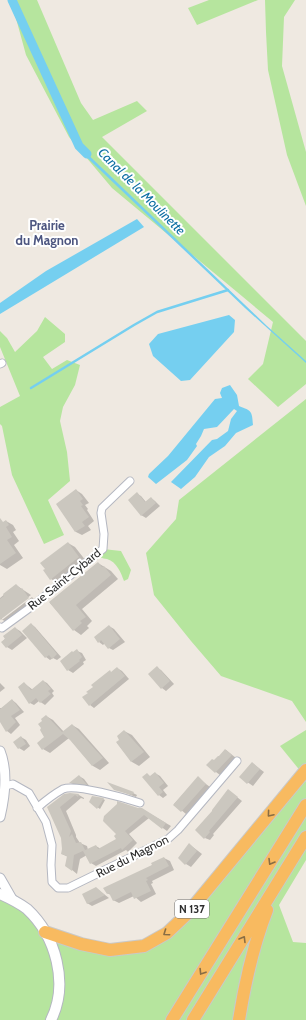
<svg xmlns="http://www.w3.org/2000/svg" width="306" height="1020" font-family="Cabin,sans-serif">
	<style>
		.green { fill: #b6e59e }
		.water { fill: #75cff0 }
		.shadow { fill: #0003 }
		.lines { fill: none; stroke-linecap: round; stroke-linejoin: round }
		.stream { stroke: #75cff0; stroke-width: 2.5 }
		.canal { stroke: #75cff0; stroke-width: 9 }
		.building { fill: #cbc7bf }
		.minor-casing { stroke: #b4b7c1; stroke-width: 9 }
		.tertiary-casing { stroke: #b4b7c1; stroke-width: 11 }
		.secondary-casing { stroke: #b4b7c1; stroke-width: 12 }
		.trunk-casing { stroke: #c9c9c9; stroke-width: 14 }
		.minor { stroke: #fff; stroke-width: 7 }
		.tertiary { stroke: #fff; stroke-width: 9 }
		.secondary { stroke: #fff; stroke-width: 10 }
		.trunk { stroke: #f8ba60; stroke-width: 12 }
		.oneway { stroke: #896d44 }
		.labels { text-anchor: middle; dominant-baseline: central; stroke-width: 4; stroke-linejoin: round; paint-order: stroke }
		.shield { fill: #fff; stroke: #6d6d6d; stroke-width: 1 }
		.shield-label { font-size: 11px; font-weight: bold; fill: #2e2e2e }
		.street-label { font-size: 12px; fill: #2e2e2e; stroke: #fff }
		.water-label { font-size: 13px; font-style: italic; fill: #0d6fa3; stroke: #fff }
		.neighbourhood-label { font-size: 13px; font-weight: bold; fill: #4d5680; stroke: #fff }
	</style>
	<rect width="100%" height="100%" fill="#efe9e1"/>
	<path class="green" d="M11 0H37L81 103 93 120 137 101 147 111 102 137 306 341V384L278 407 248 379 263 364 273 322 112 188 69 137 26 55Z
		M209 0H258L197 25 188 8Z
		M265 0H295L284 17 282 66 306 152V206L287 155 268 70 266 32Z
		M45 317 65 334V342L43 357 52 369 67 360 80 365 75 385 63 407 60 421 67 452 70 481 48 500 64 535 44 544 12 475 2 426 0 424V407L20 396 0 347V331L7 338 15 352 37 331Z
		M306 399V722L292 701 221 676 191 641 154 595 146 553 176 519 179 500Z
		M103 549 121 551 131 570 128 579 124 581C121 573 117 562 107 559 102 558 100 558 95 555Z
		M306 730V778L280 746Z
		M301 776 306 782V860L279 905 293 942 306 943V1020H0V894L12 899 45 932 110 950 167 933Z"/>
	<path class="water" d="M9 0H12L79 146 267 326 306 361V363L245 308 77 148Z
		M137 219 144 227 0 314V303L46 271Z
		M229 315 235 320 234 332 190 380 181 381 153 356 149 344 158 334Z
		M230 385 237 395 239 406C252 411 252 411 253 425L236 433 225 446 209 457 195 477 181 489 171 482 212 440 217 439 228 431 231 419 237 411 234 409 217 427 204 429 201 436 196 444 197 446 187 460 156 484 148 477 149 474 168 456 215 399 222 398 220 393 222 388Z"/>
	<path class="shadow" d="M76 490 82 494 89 503 85 505 88 509 87 510 94 521 88 526 91 530 82 535 76 532 57 504Z
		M137 494 141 496 146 502 151 498 155 501 160 506 146 518 141 515Z
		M6 521 13 525 16 530 13 532 19 541 14 545 23 558 7 569 0 565V525Z
		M68 543 75 547 86 561 58 583 51 579Z
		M98 563 111 571 118 579 82 609 92 621 87 626 89 628 81 635 74 630 50 603Z
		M16 585 31 595 2 617V620L32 597 36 602 8 623 1 619 0 618V598Z
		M31 624 35 627 61 657 57 660 53 658 50 660 46 657Z
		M109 626 114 629 125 642 113 650 109 648 105 643 103 645 99 642Z
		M15 628 20 631 27 638 12 650 7 647 2 642Z
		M77 651 82 653 86 660 83 662 84 664 73 673 68 670 74 653Z
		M117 668 122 671 129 679 94 708 90 705 110 672H112Z
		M157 668 161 670 174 684 166 691 162 688Z
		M43 681 47 683 54 691 52 693 54 696 45 705 39 701 34 705 30 703 24 683 33 690Z
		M0 683 5 688 0 692Z
		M12 700 16 703 24 712 15 718 20 725 11 734 7 731 0 721V708H2Z
		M46 716 53 720 64 732 72 725 79 729 109 763 100 770 93 766 69 738 50 753 43 749 46 737Z
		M124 731 132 735 150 757 139 766 132 762 117 743 121 740Z
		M21 737 26 740 30 746 24 751 19 748Z
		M226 750 236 758 220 775 216 772 214 761Z
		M252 763 264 772 253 786 240 777Z
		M155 773 160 776 168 786 163 790 167 795 163 798 159 795 151 776Z
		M79 776 84 779 90 787 75 785 71 783Z
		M198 778 210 787 186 814 174 804Z
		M115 789 133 793 137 795 136 797Z
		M228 790 242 801 213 834 214 835 210 840 205 838 214 810Z
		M65 795H79L84 798V799L81 798 66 811 76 835V837L80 843 87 846 88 850 96 846 101 849 118 840 138 809H142L171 826 167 831 149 818 129 834 137 843 128 852 126 850 96 866 91 863 87 855 80 859 77 874 66 865 68 857 62 854 63 849 62 838 49 807Z
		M103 799 105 800 100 809 90 802Z
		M189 844 202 854 191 867 186 864Z
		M164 858 170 861 174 870 152 881 153 883 151 884 156 894 141 902 134 896 119 903 113 900 111 895 107 893Z
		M96 888 109 898 92 906 87 903Z"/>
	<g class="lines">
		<path class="stream" d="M31 388 134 325 157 312 228 290"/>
		<path class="canal" d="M12 0 79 146 87 154"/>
	</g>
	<path class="building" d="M76 489 83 499 80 501 83 505 81 506 89 517 82 522 85 526 75 532 56 504Z
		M137 492 145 502 151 497 156 503 141 516 128 500Z
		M0 518 3 522 6 520 9 525 6 527 12 537 7 540 16 553 0 564Z
		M68 542 79 557 50 580 43 570 45 569 40 563Z
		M98 562 102 567 104 566 111 575 76 605 86 617 80 621 82 623 73 631 49 602Z
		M16 584 21 589 22 588 29 598 0 620V599L4 596 3 594Z
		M31 623 57 654 52 659 49 655 45 658 22 631Z
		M109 625 120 639 108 649 101 640 98 643 94 637Z
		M15 627 22 635 6 648 1 642 5 639 3 636Z
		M77 649 82 657 79 660 80 661 67 671 60 661 72 651 73 652Z
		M157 666 170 681 161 689 148 674Z
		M117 667 125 676 89 706 82 697 88 693 86 692 93 687 91 685 110 670 111 672Z
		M43 680 51 689 48 691 51 694 40 703 36 698 29 704 18 687 24 682 31 690Z
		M12 699 20 710 11 716 16 722 6 732 0 722V709Z
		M46 715 62 732 72 724 103 758 92 766 70 740 63 734 42 750 37 743 44 737 40 730 41 728 38 724 42 721 41 719Z
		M124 730 144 752 131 762 116 742 119 740 117 736Z
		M21 736 26 744 18 749 13 742Z
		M225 749 232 755 215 773 206 765 212 759 214 760 218 756H219Z
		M252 762 260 769 247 784 239 777Z
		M155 772 164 783 159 787 163 792 158 796 142 777 147 773 150 776Z
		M79 775 87 785 69 783Z
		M198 776 206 784 181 812 173 805Z
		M107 782 134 792 132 795 114 790Z
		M228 789 238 797 209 831 210 832 204 839 195 830 212 811V810Z
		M70 793 79 794 78 797 75 795 60 807 71 831 69 837 72 834 76 843 81 842 85 850 74 855 72 871 65 866 67 856 61 854 62 849 61 838 47 807 64 794Z
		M92 796 104 798 97 809 89 802Z
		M117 801 138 808H142L166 823 162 829 144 815 125 831 133 840 122 850 121 848 90 864 83 851 96 845 98 849 116 839 114 836 116 834 103 821 104 816 117 804Z
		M189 843 197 851 185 865 178 858Z
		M164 857 169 866 146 878 148 880 146 881 151 891 134 899 131 892 113 901 109 893 107 894 103 888 152 865 151 863Z
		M96 887 105 895 87 904 82 894Z"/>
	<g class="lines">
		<g class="minor-casing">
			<path id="minor" d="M0 364 2 363
				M0 627 2 628 35 604 103 549 104 534 101 513 102 508 130 481
				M5 786 13 784 29 793 46 822 52 845 51 865 52 882 58 888H68L168 839 178 830 237 761
				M37 808C45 801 54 794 63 789 76 784 125 798 140 803"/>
		</g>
		<g class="tertiary-casing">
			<path id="tertiary" d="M0 751C8 771 5 796 0 817
				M0 878 12 899"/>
		</g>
		<g class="secondary-casing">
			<path id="secondary" d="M0 894C9 898 19 903 27 909 56 936 69 984 51 1020"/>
		</g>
		<g class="trunk-casing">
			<path id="trunk" d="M45 932 81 944 110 950 144 946 167 933 187 914 306 770
				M172 1020 306 805
				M193 1020 306 837
				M239 1020C245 982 253 946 267 910"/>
		</g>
		<use href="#minor" class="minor"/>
		<use href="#tertiary" class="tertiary"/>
		<use href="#secondary" class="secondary"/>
		<use href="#trunk" class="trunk"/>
	</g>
	<defs><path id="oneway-chevron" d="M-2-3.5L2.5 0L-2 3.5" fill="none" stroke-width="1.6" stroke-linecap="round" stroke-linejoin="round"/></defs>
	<g class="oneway">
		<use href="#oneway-chevron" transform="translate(270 814) rotate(130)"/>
		<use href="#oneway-chevron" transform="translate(271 862) rotate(121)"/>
		<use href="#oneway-chevron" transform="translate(166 933) rotate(145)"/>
		<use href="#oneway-chevron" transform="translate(243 939) rotate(-59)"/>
		<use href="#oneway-chevron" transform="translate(202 972) rotate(122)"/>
	</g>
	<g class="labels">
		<rect class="shield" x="175" y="900" width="34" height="18" rx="3"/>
		<g class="shield-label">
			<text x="192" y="909">N 137</text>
		</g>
		<g class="street-label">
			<text transform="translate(64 579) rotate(-39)">Rue Saint-Cybard</text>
			<text transform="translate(132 856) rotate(-27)">Rue du Magnon</text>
		</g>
		<g class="water-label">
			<text transform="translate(142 191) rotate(45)">Canal de la Moulinette</text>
		</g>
		<g class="neighbourhood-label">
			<text x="47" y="225">Prairie<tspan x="47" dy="15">du Magnon</tspan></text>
		</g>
	</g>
</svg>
